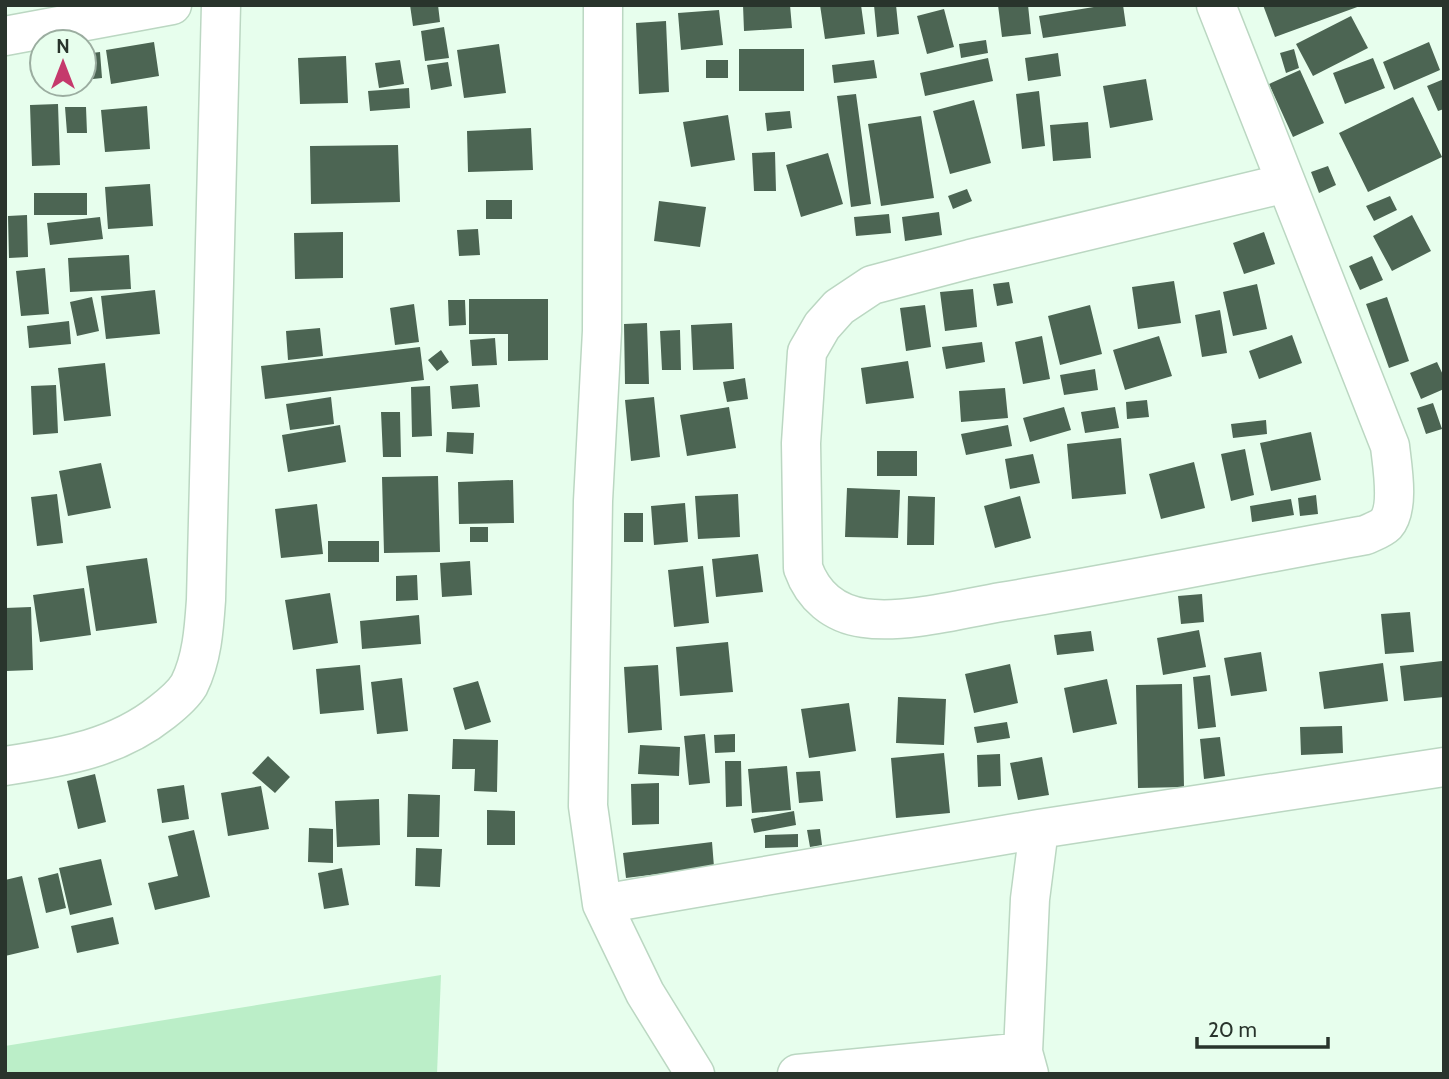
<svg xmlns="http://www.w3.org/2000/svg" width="1449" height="1079" font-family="Cabin,sans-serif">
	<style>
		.green { fill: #bbeec8 }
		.building { fill: #4c6553 }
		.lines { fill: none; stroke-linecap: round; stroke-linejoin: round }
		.minor-casing { stroke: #bbd7c2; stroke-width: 41 }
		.minor { stroke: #fff; stroke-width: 38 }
	</style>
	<rect width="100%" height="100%" fill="#e7feed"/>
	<path class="green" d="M441 975 437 1074H5V1046Z"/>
	<path class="building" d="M410 5H438L440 22 413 26Z
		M743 5H790L792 28 744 31Z
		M820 5H861L865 34 825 39Z
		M874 5H896L899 34 877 37Z
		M998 5H1028L1031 34 1002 37Z
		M1106 5H1123L1126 26 1043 38 1039 16Z
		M1263 5H1360V6L1275 37Z
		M944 9 954 47 927 54 917 16Z
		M719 10 723 45 681 50 678 13Z
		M1351 16 1368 48 1313 76 1296 44Z
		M666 21 669 92 639 94 636 23Z
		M444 27 449 58 425 61 421 31Z
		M986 40 988 53 961 58 959 44Z
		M154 42 159 76 111 84 106 50Z
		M1429 42 1440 70 1394 90 1383 62Z
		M499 44 506 93 464 98 457 50Z
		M739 49H804V91H739Z
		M1294 49 1299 68 1286 73 1280 53Z
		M100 52 102 78 84 80V54Z
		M1058 53 1061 76 1028 81 1025 58Z
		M346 56 348 103 300 104 298 58Z
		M988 58 993 81 925 96 920 73Z
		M1373 58 1385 88 1345 104 1333 73Z
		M400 60 404 84 379 88 375 63Z
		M706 60H728V78H706Z
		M874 60 877 78 834 83 832 65Z
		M448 62 452 86 431 90 427 65Z
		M1300 70 1324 123 1293 137 1269 84Z
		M1146 79 1153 120 1110 128 1103 86Z
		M1444 79V109L1438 111 1427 86Z
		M409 88 410 108 370 111 368 91Z
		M1039 91 1045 146 1022 149 1016 94Z
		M856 94 871 204 851 207 837 96Z
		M1413 97 1442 157 1368 192 1339 133Z
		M974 100 991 163 950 174 933 111Z
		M58 104 60 165 32 166 30 105Z
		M147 106 150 149 105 152 101 110Z
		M65 107H86L87 133H67Z
		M790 111 792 128 767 131 765 113Z
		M728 115 735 160 691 167 683 122Z
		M921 116 934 198 881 206 868 124Z
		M1088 122 1091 158 1053 161 1050 125Z
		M531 128 533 170 468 172 467 131Z
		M398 145 400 202 311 204 310 146Z
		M775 152 776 191H754L752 153Z
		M828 153 843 204 801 217 786 165Z
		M1328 166 1336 185 1319 193 1311 172Z
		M150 184 153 226 108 229 105 187Z
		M967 189 972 201 953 209 948 196Z
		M34 193H87V215H34Z
		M1390 196 1397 210 1374 221 1366 206Z
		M486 200H512V219H486Z
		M659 201 706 207 700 247 654 241Z
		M939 212 942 235 905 241 902 217Z
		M889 214 891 233 856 236 854 217Z
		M27 215 28 257 9 258 8 216Z
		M1412 215 1431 251 1392 271 1373 236Z
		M100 217 103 239 50 245 47 223Z
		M478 229 480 255 459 256 457 230Z
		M343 232V278L295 279 294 233Z
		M1264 232 1275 264 1244 274 1233 243Z
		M129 255 131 289 70 292 68 258Z
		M1372 256 1383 280 1360 290 1349 266Z
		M45 268 49 314 21 316 16 271Z
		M1174 281 1181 323 1138 329 1132 287Z
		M1009 282 1013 303 997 306 993 284Z
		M1257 284 1267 329 1233 336 1223 292Z
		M973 289 977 327 945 331 940 292Z
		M155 290 160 334 106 339 101 296Z
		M92 297 99 331 77 336 70 302Z
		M1387 297 1409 361 1389 368 1366 304Z
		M469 299H548V360L508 361V334H469Z
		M448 300H465L466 325 449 326Z
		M414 304 419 342 395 345 390 308Z
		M925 305 931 347 906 351 900 308Z
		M1090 305 1102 354 1060 365 1048 316Z
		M1220 310 1227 353 1202 357 1195 315Z
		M69 321 71 344 29 348 27 326Z
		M647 323 649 384H625L624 324Z
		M732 323 734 369 693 370 691 325Z
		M320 328 323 356 288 360 286 331Z
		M680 330 681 370H662L660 331Z
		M1292 335 1302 363 1259 379 1249 351Z
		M1042 336 1050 379 1023 384 1015 342Z
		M1159 336 1172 376 1125 390 1113 350Z
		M495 338 497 365 472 366 470 340Z
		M982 342 985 362 946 369 942 347Z
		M420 347 424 380 265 399 261 366Z
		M441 350 449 362 437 371 428 360Z
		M908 361 914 398 866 404 861 368Z
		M1437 362 1444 377V389L1421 399 1410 373Z
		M105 363 111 416 64 421 58 368Z
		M1095 369 1098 390 1064 395 1060 375Z
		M745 378 748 399 727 402 723 382Z
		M478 384 480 407 452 409 450 386Z
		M56 385 58 433 33 435 31 386Z
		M430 386 432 436 412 437 411 387Z
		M1005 388 1008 418 961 422 959 391Z
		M331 397 334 424 290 430 286 404Z
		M654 397 660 457 631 461 625 400Z
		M1147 400 1149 417 1127 419 1126 402Z
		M1433 403 1442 429 1426 434 1417 408Z
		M729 407 736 448 687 456 680 415Z
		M1064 407 1071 430 1030 442 1023 418Z
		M1115 407 1119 428 1085 433 1081 412Z
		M381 412H400L401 457H383Z
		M1266 420 1267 434 1233 438 1231 424Z
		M340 425 346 462 288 472 282 435Z
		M1008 425 1012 446 966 455 961 434Z
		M447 432 474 433 473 454 446 452Z
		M1311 432 1321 480 1271 491 1260 443Z
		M1121 438 1126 494 1072 499 1067 444Z
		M1245 449 1254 495 1231 501 1221 454Z
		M877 451H917V476H877Z
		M1033 454 1040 483 1010 489 1005 459Z
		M1194 462 1205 508 1161 519 1149 474Z
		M101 463 111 508 68 516 59 471Z
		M438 476 440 552 384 553 382 477Z
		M513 480 514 523 459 524 458 482Z
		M847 488 900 490 898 538 845 537Z
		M57 494 63 543 37 546 31 497Z
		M738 494 740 537 698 539 695 496Z
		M1316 495 1318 514 1300 516 1298 498Z
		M908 496 935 497 934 545H907Z
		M1020 496 1031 538 995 548 984 506Z
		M1291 499 1294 515 1252 522 1250 506Z
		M685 503 688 542 654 545 651 506Z
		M317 504 323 554 281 558 275 509Z
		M624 513H643V542H624Z
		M470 527H488V542H470Z
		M328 541H379V562H328Z
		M758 554 763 592 716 597 712 559Z
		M147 558 157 623 96 631 86 566Z
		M470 561 472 595 442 597 440 563Z
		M703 566 709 623 674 627 668 570Z
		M417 575 418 600 396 601V576Z
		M84 588 91 635 40 642 33 595Z
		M330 593 338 643 293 650 285 600Z
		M1202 594 1204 622 1181 624 1178 596Z
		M31 607 33 670 6 671 5 608Z
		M1410 612 1414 652 1385 654 1381 614Z
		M419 615 421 644 362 649 360 621Z
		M1199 630 1206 667 1163 675 1157 638Z
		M1091 631 1094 651 1057 655 1054 635Z
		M728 642 733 692 680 696 676 647Z
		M1261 652 1267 691 1231 696 1224 658Z
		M1442 661 1444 697 1404 701 1400 666Z
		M1383 663 1388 701 1324 709 1319 672Z
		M1010 664 1018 703 974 713 965 674Z
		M360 665 364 710 320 714 316 669Z
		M658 665 662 730 628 733 624 667Z
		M1210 675 1216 727 1198 729 1193 677Z
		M402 678 408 731 377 734 371 682Z
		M1107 679 1117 724 1073 733 1064 688Z
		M478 681 491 722 465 730 453 688Z
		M1182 684 1184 787 1138 788 1136 685Z
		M898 697 946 699 944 745 896 743Z
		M849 703 856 751 809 758 801 709Z
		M1007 722 1010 738 977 743 974 727Z
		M1342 726 1343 753 1301 755 1300 727Z
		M705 734 710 783 689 785 684 736Z
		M735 734V752L715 753 714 735Z
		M1220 737 1225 776 1204 779 1200 739Z
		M453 739 498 740 497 792 474 791 475 769H452Z
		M640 745 680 747 679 776 638 774Z
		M944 753 950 813 896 818 891 758Z
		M1000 754 1001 786 978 787 977 755Z
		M268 756 290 777 275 793 252 773Z
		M1042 757 1049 795 1018 800 1010 763Z
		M725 761H741L742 806 726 807Z
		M787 766 791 810 752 813 748 769Z
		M820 771 823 801 799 803 796 772Z
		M95 774 106 822 78 829 67 781Z
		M659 783V824L632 825 631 784Z
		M184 785 189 819 162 823 157 789Z
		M261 786 269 829 228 836 221 793Z
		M408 794 440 795 439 837H407Z
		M379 799 380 845 337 847 335 801Z
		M487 810 515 811V845H487Z
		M794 811 796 825 754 833 751 819Z
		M309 828 333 829V863L308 862Z
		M820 829 822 845 810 847 807 830Z
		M194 830 210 897 155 910 148 883 178 876 168 836Z
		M798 834V847L765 848V835Z
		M712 842 714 867 626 878 623 853Z
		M416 848 442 849 440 887 415 886Z
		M101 859 112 905 70 915 59 868Z
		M342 868 349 905 324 909 318 873Z
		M58 873 66 908 46 913 38 878Z
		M22 876 39 948 5 956V880Z
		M113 917 119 944 77 953 71 926Z"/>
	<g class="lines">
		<g class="minor-casing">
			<path id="minor" d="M603 5 602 331 593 501 588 806 602 904 645 993 695 1074
				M1216 5 1390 446C1392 465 1400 508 1386 524 1381 529 1372 532 1366 535 1244 557 1123 582 1001 602 962 609 903 624 864 618 834 614 813 596 803 568L801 443 807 352 822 326 839 307 872 285 970 259 1286 183
				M5 36 172 5
				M5 766C62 757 116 749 162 712 171 705 183 695 189 685 202 659 204 629 206 600L221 5
				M602 904 1039 829 1444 767
				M797 1074 1023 1052
				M1029 1074 1023 1052 1030 899 1039 829"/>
		</g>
		<use href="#minor" class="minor"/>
	</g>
	<rect width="1449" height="1079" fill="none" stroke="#29342c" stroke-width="14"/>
	<g transform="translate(63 63)"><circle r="33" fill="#e7feed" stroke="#9bada0" stroke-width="2"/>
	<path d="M0-5L12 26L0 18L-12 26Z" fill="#c5396c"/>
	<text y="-10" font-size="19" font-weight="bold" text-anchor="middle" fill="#29342c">N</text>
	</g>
	<path d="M1197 1037v10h131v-10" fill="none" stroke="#29342c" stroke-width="3.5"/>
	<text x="1208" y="1037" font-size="21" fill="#29342c" stroke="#e7feed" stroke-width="5" paint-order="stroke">20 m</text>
</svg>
